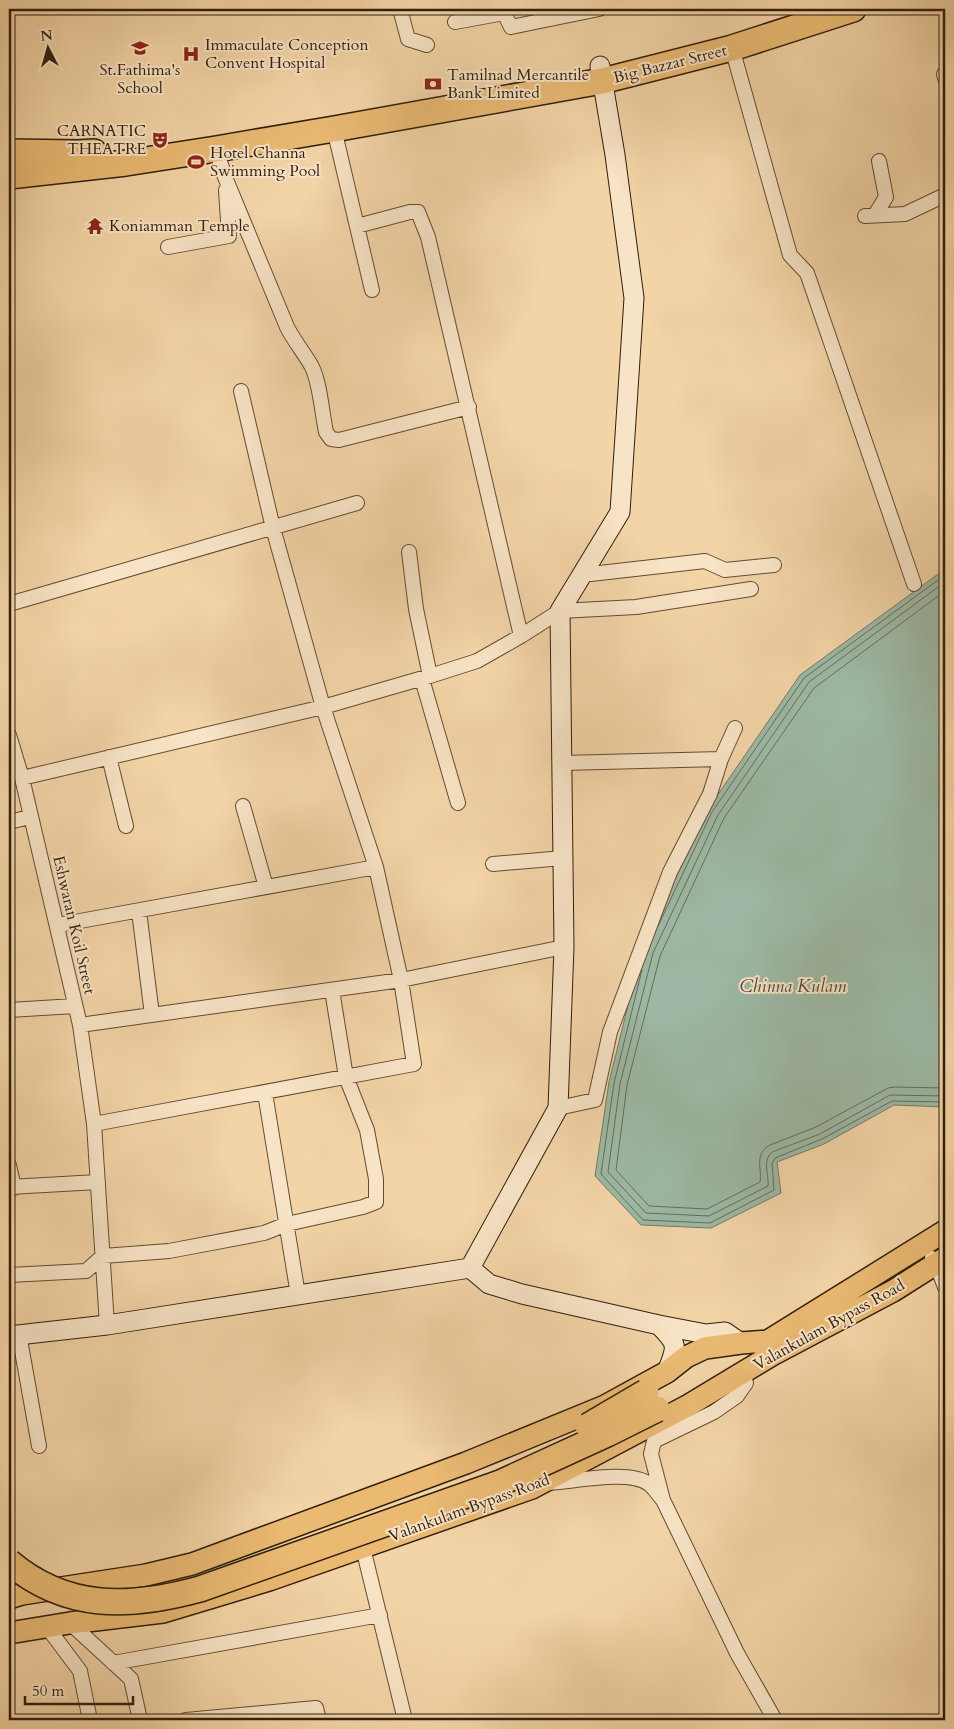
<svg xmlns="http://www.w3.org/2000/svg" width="954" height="1729" font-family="Cardo,serif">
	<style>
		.water { fill: #9cb8a4; stroke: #717b68 }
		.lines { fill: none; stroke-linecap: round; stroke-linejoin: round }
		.shore { stroke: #666c58; stroke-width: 1 }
		.street-casing { stroke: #624c33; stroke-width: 16 }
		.secondary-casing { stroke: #311f0d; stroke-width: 21 }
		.primary-casing { stroke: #311f0d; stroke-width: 24 }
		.highway-casing { stroke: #311f0d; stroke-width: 28 }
		.street { stroke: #f7e3c5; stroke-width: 14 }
		.secondary { stroke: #f7e3c5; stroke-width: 19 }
		.primary { stroke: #eaba73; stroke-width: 21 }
		.highway { stroke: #eaba73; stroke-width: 25 }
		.highway-bridge-casing { stroke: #311f0d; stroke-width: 28; stroke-linecap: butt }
		.highway-bridge { stroke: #eaba73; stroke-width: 25 }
		.labels { text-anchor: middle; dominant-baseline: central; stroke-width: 4; stroke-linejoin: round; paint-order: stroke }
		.poi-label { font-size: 16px; fill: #311f0d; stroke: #f7e3c5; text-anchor: start }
		.street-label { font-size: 16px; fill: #311f0d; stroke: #f7e3c5 }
		.water-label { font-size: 18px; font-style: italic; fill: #514d3a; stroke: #f7e3c5 }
	</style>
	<rect width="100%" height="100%" fill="#f3d4a6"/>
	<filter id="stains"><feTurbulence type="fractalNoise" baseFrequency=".004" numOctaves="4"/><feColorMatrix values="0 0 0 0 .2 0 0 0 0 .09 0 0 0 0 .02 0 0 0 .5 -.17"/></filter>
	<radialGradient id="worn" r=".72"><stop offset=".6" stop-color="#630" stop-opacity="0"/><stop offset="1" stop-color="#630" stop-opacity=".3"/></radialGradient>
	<path class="water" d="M945 569V1107L894 1105 824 1144 777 1162 781 1193 711 1228 641 1225 595 1176 609 1082 642 949 708 809 800 675Z"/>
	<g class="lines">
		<path class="shore" d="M945 582 809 682 718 815 653 953 620 1084 608 1172 646 1213 709 1216 768 1186C769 1174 762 1161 772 1152L820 1134 890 1095 945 1096
			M945 591 814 688 724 818 660 956 627 1085 616 1170 649 1206 707 1209 760 1182C762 1167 754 1154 770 1145L816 1127 888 1088 895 1087 945 1088
			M658 926 712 812 804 678 945 575
			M642 970 614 1083 601 1174 643 1220 710 1223 774 1190 772 1163 775 1158 822 1139 892 1101 945 1102"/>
		<g class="street-casing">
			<path id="street" d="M400 9 408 39 427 45
				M503 9 504 13 511 27 599 9
				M455 22 504 13
				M732 48 790 255 807 273 914 584
				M944 74 945 78
				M334 129 372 290
				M216 149 225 177 287 327C294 341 305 354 312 367 320 383 322 413 326 432L331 439 339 440 469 407
				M875 215 886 197 879 161
				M865 216 905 214 945 195
				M357 226 410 212H418L428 237 521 636
				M168 247 229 236 226 190
				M409 552 416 609 430 676
				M582 575 705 561 725 570 774 565
				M9 604 357 503
				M422 679 458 803
				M9 735 22 778 80 1025 94 1124 107 1325
				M109 757 126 826
				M562 763 721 759
				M22 778 323 707 430 676 477 661 521 636 560 611 636 607 751 589
				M243 806 266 887
				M9 822 30 817
				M493 864 563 858
				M139 911 152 1015
				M58 925 376 867
				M9 1010 75 1006
				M80 1025 401 980 564 947
				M265 1093 298 1295
				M558 1108 595 1100 610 1032 670 872 710 794 721 759 735 728
				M94 1124 414 1064 401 980 376 867 323 707 273 528 241 391
				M9 1165 14 1188
				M9 1187 98 1182
				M932 1258 936 1264 945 1287
				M9 1275 86 1271 103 1256 169 1251 264 1233 287 1224 363 1207 376 1202V1179L367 1130 346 1077 332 990
				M19 1334 39 1446
				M743 1373 746 1383 737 1396 714 1412 654 1441 651 1454 663 1500 737 1653 775 1720
				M547 1483C573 1482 629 1469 649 1484 654 1488 658 1494 662 1499
				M363 1548 405 1720
				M70 1623 131 1679 140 1720
				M47 1627 80 1671 90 1720
				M113 1663 380 1615
				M186 1720 316 1708 319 1720"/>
		</g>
		<g class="secondary-casing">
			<path id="secondary" d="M470 1268 489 1284 522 1294 659 1325C679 1345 677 1346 667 1372
				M659 1325 706 1334 725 1332 741 1343
				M9 1336 107 1325 470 1268 558 1108 564 947 560 611 620 512 634 298 615 155 600 66"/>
		</g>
		<g class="primary-casing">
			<path id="primary" d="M9 1598 22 1594 146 1575 192 1564 466 1463 605 1406 667 1372 686 1357 705 1348 741 1343 768 1341 945 1231
				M9 1633 70 1623 163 1612 269 1580 532 1488 689 1405 772 1355 893 1291 945 1258"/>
		</g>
		<g class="highway-casing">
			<path id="highway" d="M9 152 78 153 94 152
				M9 176 126 163 216 149 334 129 602 81 732 48 853 9"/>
		</g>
		<use href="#street" class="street"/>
		<use href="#secondary" class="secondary"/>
		<use href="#primary" class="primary"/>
		<use href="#highway" class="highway"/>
		<g class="highway-bridge-casing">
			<path id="highway-bridge" d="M588 1426 646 1392
				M9 1562C67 1611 130 1608 200 1589L500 1483 607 1434 657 1409"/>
		</g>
		<use href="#highway-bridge" class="highway-bridge"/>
	</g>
	<defs>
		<g id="school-bare" transform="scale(1.35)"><path d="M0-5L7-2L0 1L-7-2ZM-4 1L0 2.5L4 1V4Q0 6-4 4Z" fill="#8f2418" stroke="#f7e3c5" stroke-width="2.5" paint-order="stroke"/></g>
		<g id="hospital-bare" transform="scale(1.35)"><path d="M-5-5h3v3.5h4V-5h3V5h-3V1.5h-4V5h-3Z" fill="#8f2418" stroke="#f7e3c5" stroke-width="2.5" paint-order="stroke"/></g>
		<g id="bank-bare" transform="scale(1.35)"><path d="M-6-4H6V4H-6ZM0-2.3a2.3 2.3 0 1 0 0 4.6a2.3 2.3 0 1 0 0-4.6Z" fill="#8f2418" stroke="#f7e3c5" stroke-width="2.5" paint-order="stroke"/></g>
		<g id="theatre-bare" transform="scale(1.35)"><path d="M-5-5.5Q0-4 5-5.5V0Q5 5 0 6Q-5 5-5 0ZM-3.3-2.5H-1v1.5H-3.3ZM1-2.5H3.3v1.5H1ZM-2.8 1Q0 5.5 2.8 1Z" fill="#8f2418" stroke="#f7e3c5" stroke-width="2.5" paint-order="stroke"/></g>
		<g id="stadium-bare" transform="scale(1.35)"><path d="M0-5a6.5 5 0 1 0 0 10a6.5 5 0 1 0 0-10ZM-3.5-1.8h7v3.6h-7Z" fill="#8f2418" stroke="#f7e3c5" stroke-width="2.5" paint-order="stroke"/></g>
		<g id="temple-bare" transform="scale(1.35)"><path d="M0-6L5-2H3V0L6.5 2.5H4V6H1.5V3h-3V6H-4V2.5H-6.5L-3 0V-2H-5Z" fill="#8f2418" stroke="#f7e3c5" stroke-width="2.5" paint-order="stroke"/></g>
	</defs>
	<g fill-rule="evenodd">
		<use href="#school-bare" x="140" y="48"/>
		<use href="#hospital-bare" x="191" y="54"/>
		<use href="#bank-bare" x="433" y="84"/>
		<use href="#theatre-bare" x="160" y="140"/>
		<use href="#stadium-bare" x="196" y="162"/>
		<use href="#temple-bare" x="95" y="226"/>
	</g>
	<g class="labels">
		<g class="poi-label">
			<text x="205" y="45">Immaculate Conception<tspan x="205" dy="18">Convent Hospital</tspan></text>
			<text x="140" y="70" text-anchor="middle">St.Fathima's<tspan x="140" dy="18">School</tspan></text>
			<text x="447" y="75">Tamilnad Mercantile<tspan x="447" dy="18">Bank Limited</tspan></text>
			<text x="146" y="131" text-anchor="end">CARNATIC<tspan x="146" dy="18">THEATRE</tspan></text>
			<text x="210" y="153">Hotel Channa<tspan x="210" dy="18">Swimming Pool</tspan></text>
			<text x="109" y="226">Koniamman Temple</text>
		</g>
		<g class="street-label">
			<text transform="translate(670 64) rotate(-14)">Big Bazzar Street</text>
			<text transform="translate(74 925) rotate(77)">Eshwaran Koil Street</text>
			<text transform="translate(829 1325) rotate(-29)">Valankulam Bypass Road</text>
			<text transform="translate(469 1508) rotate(-20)">Valankulam Bypass Road</text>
		</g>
		<g class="water-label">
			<text x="793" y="986">Chinna Kulam</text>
		</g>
	</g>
	<rect width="954" height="1729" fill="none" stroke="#f3d4a6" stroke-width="30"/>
	<rect x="10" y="10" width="934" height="1709" fill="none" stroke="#311f0d" stroke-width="2.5"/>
	<rect x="15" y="15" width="924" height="1699" fill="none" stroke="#311f0d"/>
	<g transform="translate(48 48) rotate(354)" stroke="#f7e3c5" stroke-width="4" paint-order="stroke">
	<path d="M0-4L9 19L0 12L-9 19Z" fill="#311f0d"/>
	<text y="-8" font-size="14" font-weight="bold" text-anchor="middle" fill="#311f0d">N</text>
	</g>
	<path d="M25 1696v8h108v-8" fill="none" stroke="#311f0d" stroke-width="2.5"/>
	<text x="32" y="1696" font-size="15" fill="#311f0d" stroke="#f7e3c5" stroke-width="4" paint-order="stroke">50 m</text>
	<rect width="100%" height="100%" filter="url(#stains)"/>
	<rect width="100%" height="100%" fill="url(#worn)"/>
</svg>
